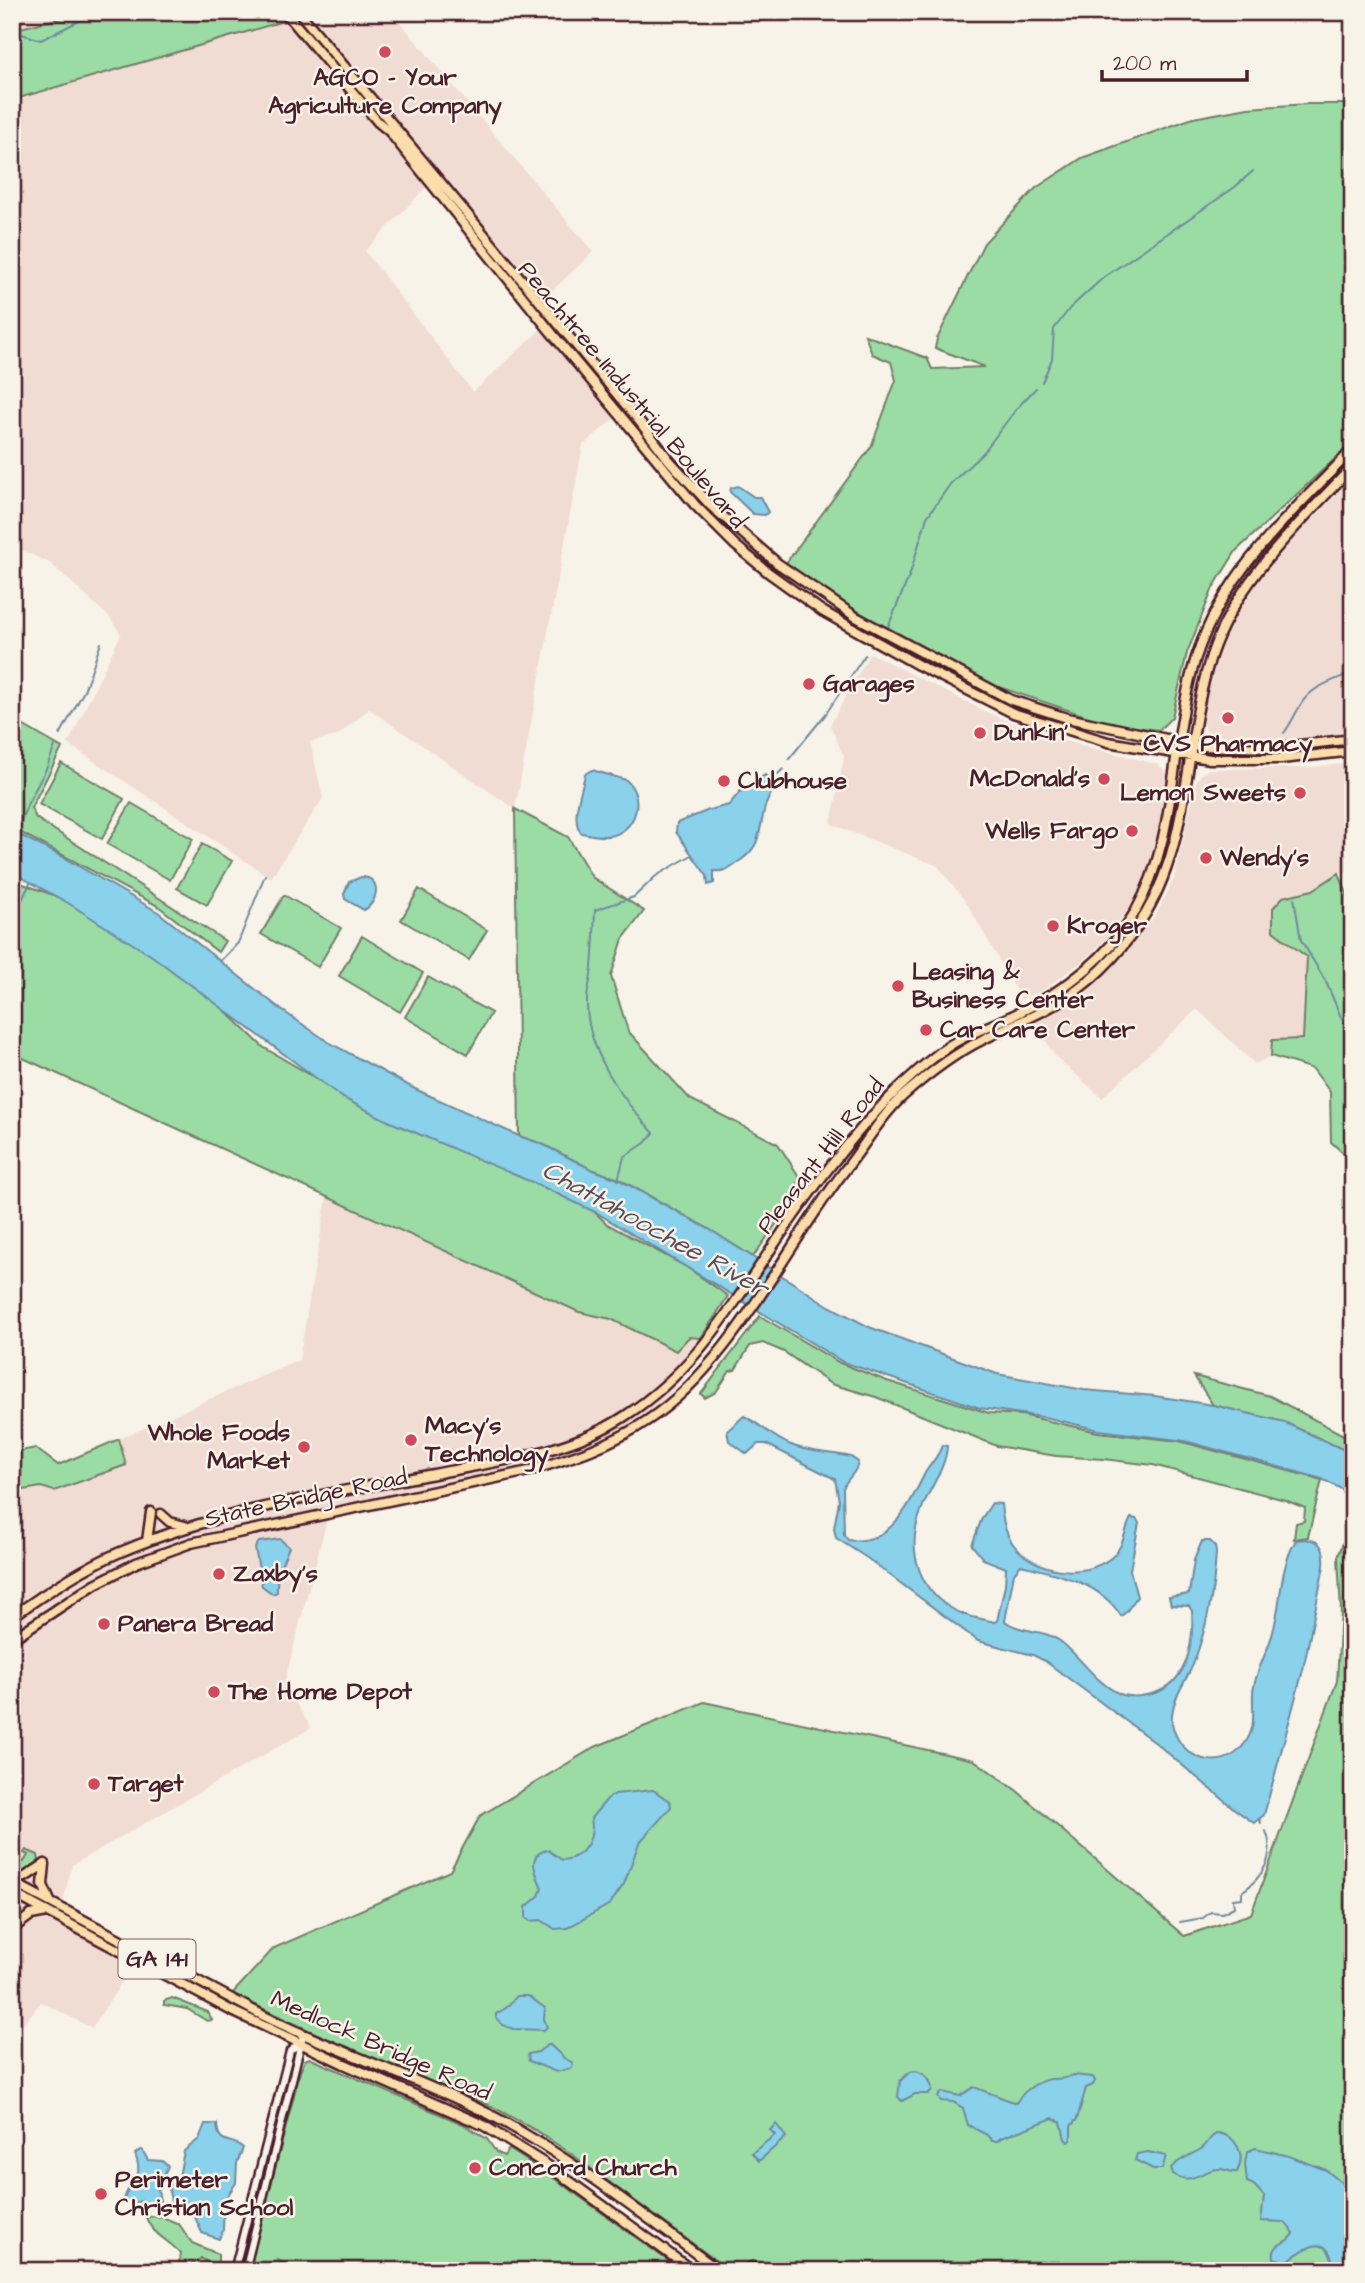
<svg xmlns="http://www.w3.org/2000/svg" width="1365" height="2283" font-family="'Architects Daughter',sans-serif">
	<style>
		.built { fill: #f1dcd4 }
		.green { fill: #9bdca5; stroke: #727e68; stroke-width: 2 }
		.water { fill: #8ad1eb; stroke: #708a9e; stroke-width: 2 }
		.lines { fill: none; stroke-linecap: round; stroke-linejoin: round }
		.stream { stroke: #708a9e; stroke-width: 2 }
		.secondary-casing { stroke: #4a1f2b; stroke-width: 11 }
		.trunk-casing { stroke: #4a1f2b; stroke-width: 13 }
		.secondary { stroke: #f7f3e8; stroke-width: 6 }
		.trunk { stroke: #fbddab; stroke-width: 8 }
		.poi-dot { fill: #d1495b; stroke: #f7f3e8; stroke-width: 2.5 }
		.labels { text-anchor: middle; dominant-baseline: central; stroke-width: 5; stroke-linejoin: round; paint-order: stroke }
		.shield { fill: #f7f3e8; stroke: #7e5f64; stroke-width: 2 }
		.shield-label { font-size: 23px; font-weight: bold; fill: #4a1f2b }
		.poi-label { font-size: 24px; font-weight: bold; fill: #4a1f2b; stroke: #f7f3e8; text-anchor: start }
		.street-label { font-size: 24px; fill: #4a1f2b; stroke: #f7f3e8 }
		.water-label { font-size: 26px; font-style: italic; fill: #5a4c5b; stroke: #f7f3e8 }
	</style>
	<rect width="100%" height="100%" fill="#f7f3e8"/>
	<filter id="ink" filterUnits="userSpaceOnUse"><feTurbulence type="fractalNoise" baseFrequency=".0143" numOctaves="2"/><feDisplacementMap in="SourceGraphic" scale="14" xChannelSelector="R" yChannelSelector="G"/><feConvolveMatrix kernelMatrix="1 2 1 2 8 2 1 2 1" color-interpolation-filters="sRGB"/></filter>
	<g filter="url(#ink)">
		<path class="built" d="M12 12H85V14L12 30Z
			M291 19 398 20 593 252 538 304 434 179 365 251 473 392 539 331 546 319 629 406 583 445 515 809 369 709 337 736 310 742 323 798 271 878 68 744 121 634 109 617 50 563 12 546V100Z
			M1353 477V736L1338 739 1272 741 1212 734 1206 731 1202 721 1205 692 1221 643 1244 600 1260 574Z
			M870 653 988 713 1048 737 1157 764 1168 774 1160 839 1150 868 1135 900 1109 936 1083 961 1040 992 1021 999 968 905 938 866 831 824 844 757 830 725Z
			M1353 763V871L1339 873 1313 890 1283 897 1273 931 1307 957 1303 1040 1272 1041 1271 1056 1255 1064 1197 1009 1102 1098 1055 1056 1034 1022 1089 987 1118 963 1157 913 1174 879 1196 782 1202 773 1210 769 1301 768Z
			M327 1197 579 1312 611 1319 676 1351 689 1336 701 1338 703 1356 643 1423 572 1457 329 1512 284 1684 311 1728 72 1865 61 1911 142 1951 92 2028 41 2002 12 2038V1492L126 1465 119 1439 299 1360Z"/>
		<path class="green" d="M85 12H286L291 19 12 100V30Z
			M1308 104H1353V442L1236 551 1213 588 1187 653 1172 717 1159 730 1110 724 993 685 913 645 786 567V563L871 447 896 380 891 362 872 354 865 335 927 358 932 369 985 367 935 348 937 339 984 243 1036 188 1082 158 1193 118 1248 108Z
			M12 719 62 748 31 808 36 818 225 941 218 952 158 906 12 828Z
			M61 763 124 799 102 839 39 804Z
			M131 803 193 839 170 880 107 844Z
			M515 809 568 837 592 877 644 911 623 939 611 976 628 1031 690 1099 778 1144 800 1178 791 1203 753 1257 709 1229 619 1179 591 1169 542 1144 519 1136Z
			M202 844 232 861 207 905 177 888Z
			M1339 873 1353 909V1162L1331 1142 1330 1092 1313 1069 1271 1056 1272 1040 1303 1039 1307 957 1273 931V908L1283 897 1313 890Z
			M12 880 95 910 208 994 263 1047 331 1087 576 1194 607 1224 685 1266 728 1296 701 1338 689 1337 676 1351 611 1319 579 1312 12 1053Z
			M419 889 487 930 469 960 401 920Z
			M284 895 341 928 318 967 261 934Z
			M362 936 423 973 400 1012 339 976Z
			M428 977 491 1013 468 1054 405 1017Z
			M760 1316 840 1363 887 1381 989 1413 1022 1415 1098 1432 1179 1441 1322 1480 1308 1537 1294 1539 1296 1523 1304 1521 1305 1508 1285 1500 1153 1465 1103 1459 1056 1456 997 1446 876 1397 831 1384 784 1352 763 1343 750 1346 735 1370 730 1371 716 1392 705 1398 701 1394Z
			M1194 1376 1270 1396 1353 1440V1454L1284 1422 1213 1405Z
			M119 1439 126 1465 54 1491 41 1487 12 1492V1453L35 1448 58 1465Z
			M1353 1514V2271H730L570 2153 535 2130 493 2107 345 2047 232 1994 274 1948 450 1871 480 1816 595 1747 704 1702 974 1760 1016 1790 1184 1936 1251 1914 1337 1681 1341 1611 1338 1557Z
			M26 1850 38 1855 39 1861 23 1876 12 1875V1861L17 1864 19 1860 24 1862 28 1855 24 1853Z
			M172 1998 208 2012 212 2020 207 2021 187 2009 164 2005V2001Z
			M309 2058 463 2124 487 2139 496 2152 504 2156 509 2149 558 2181 682 2271H249L300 2072 305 2060Z
			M160 2216 179 2224 192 2243 218 2254V2271H200L201 2268 210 2264 201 2258 192 2265 194 2271H187L179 2266 180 2253C169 2240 152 2235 146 2217Z"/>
		<path class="water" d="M738 486 754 497H760L768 512 765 515 753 514 730 492 731 488Z
			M592 770 626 780C644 796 638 827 614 835 604 838 592 835 581 833 570 818 582 791 585 774Z
			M765 775 772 780C775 791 768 797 765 807 758 834 762 848 735 864 728 869 723 872 714 871V883L708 885 707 876 676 832 677 823 709 810 729 805 742 789Z
			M12 831 61 856 158 912 283 1011 330 1043 415 1089 519 1136 542 1144 591 1169 618 1179 709 1229 829 1306 869 1327 997 1374 1084 1390 1155 1396 1213 1405 1284 1422 1353 1454V1495L1322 1479 1185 1441 1099 1430 1049 1418 980 1408 843 1362 597 1213 541 1186 388 1121 343 1098 152 956 68 903 12 872Z
			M361 877C383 877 378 903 364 910L345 899 344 894 349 882Z
			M744 1416C760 1424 773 1438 791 1445 809 1453 832 1452 851 1457L858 1462C857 1474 846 1478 843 1489L844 1535 848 1540C891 1546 909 1505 925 1473 931 1463 939 1456 942 1445L947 1446C946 1469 928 1490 921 1511 905 1552 920 1597 963 1614 972 1618 984 1619 994 1622L997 1621 1005 1585 1006 1568 983 1559 972 1545 982 1518 992 1503 1001 1504C1002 1516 1004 1530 1011 1541 1031 1572 1083 1581 1112 1557 1124 1547 1124 1531 1131 1518L1136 1519 1139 1523 1130 1570 1137 1597 1126 1612 1121 1616C1100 1582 1057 1574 1021 1565L1014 1573 1005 1621C1020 1633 1044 1629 1060 1641 1081 1657 1095 1683 1120 1694 1127 1697 1139 1697 1146 1695 1187 1689 1194 1645 1192 1611L1189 1606 1171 1605 1169 1597 1189 1594 1194 1560 1202 1541H1210L1215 1546 1216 1553C1214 1591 1207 1627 1194 1662 1187 1680 1173 1697 1172 1716 1171 1726 1174 1733 1179 1741 1195 1765 1228 1768 1245 1743 1257 1727 1252 1710 1253 1692 1255 1671 1268 1652 1273 1632 1282 1600 1279 1569 1296 1540 1317 1537 1326 1544 1324 1566L1303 1670 1264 1815 1254 1823 1237 1811 1157 1744 1045 1661 1033 1655 978 1641 867 1558 836 1538 834 1528 839 1501 835 1479 766 1444H758L747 1454 729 1441 727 1431Z
			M280 1539 289 1547C282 1564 276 1573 277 1592L273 1594 262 1586 255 1548 259 1542Z
			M653 1790 670 1801 671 1807 639 1843 624 1884 610 1904 567 1928 555 1929 541 1920 530 1921 526 1918V1907L539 1896 542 1888C536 1874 525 1854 548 1850L562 1860C585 1858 595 1838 591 1818L607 1799 615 1794Z
			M517 1996H528L545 2008 544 2019 547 2027 544 2030 513 2029 503 2025 496 2018V2014L506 2008Z
			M549 2044 564 2058 573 2063 572 2068 556 2072 529 2061 528 2054 538 2052Z
			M915 2071C926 2073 931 2080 932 2090L928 2094H915L902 2101 898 2097 900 2081 910 2072Z
			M1073 2075 1093 2077 1095 2081 1093 2085 1086 2088 1077 2119 1071 2126V2140L1068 2142 1065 2139 1061 2122 1053 2118 1001 2138 997 2141H992L987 2135 968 2125 963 2108 953 2102 941 2101 938 2097 942 2092 960 2096 974 2087 1016 2103C1022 2092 1036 2082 1050 2079 1058 2078 1065 2080 1073 2075Z
			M205 2124H217C218 2147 232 2137 243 2148L237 2163 236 2183 224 2201 223 2230 219 2239 202 2233 195 2217 171 2202 168 2184H172L179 2177 184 2151 199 2139Z
			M776 2124 786 2137 759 2161 752 2153 775 2135 770 2130Z
			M1218 2133C1237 2136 1246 2155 1237 2172 1231 2173 1228 2170 1221 2169 1201 2168 1194 2187 1173 2174L1171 2168C1179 2159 1191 2155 1201 2149 1208 2145 1209 2136 1218 2133Z
			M1255 2148 1289 2156 1326 2170 1353 2192V2271H1329C1332 2265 1333 2261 1330 2254 1321 2234 1297 2254 1286 2262L1274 2258C1271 2243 1288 2244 1294 2234L1285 2222 1261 2221 1264 2196 1254 2185 1247 2182 1245 2164 1247 2152Z
			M140 2150H142L148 2160 162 2161 168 2166 162 2181 163 2186 158 2189 160 2201 154 2205 141 2201 134 2203 124 2201C126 2181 146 2183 135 2154Z
			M1148 2152 1166 2156 1162 2169H1153L1135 2160 1137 2154Z"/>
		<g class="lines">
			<path class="stream" d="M12 31 41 40 97 12
				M1042 382 1052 359 1054 329 1070 308 1104 277 1235 187 1253 171
				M888 627 910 574 927 517 951 483 983 453 1017 408 1036 388
				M1284 733C1291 724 1295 714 1301 704 1313 685 1334 681 1353 672
				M60 735 84 691 101 643
				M789 759 825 715 865 655
				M772 780 783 769
				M16 834 28 803 47 767 55 746
				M1294 898 1301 940 1326 982 1341 1017 1353 1033
				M12 915 17 911 30 883
				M220 961 238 943 265 875
				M618 1180 624 1157 645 1143 654 1133C623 1102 585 1047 587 1001 587 992 590 983 591 975 594 953 594 931 595 910L634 897 656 876 692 855
				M1259 1819 1261 1823
				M1180 1922 1203 1918 1211 1912 1222 1913 1234 1907 1233 1899 1242 1898V1892C1263 1877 1276 1856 1266 1831
				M277 2259 294 2271"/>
			<g class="secondary-casing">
				<path id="secondary" d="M234 2271 290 2051 300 2043
					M245 2271 303 2035"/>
			</g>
			<g class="trunk-casing">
				<path id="trunk" d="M285 12 378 122 389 131 555 337 695 505 735 545 769 573 822 611 918 665 1013 713 1108 742 1210 759H1281L1353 751
					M299 12 640 422 669 460 711 506 777 563 856 617 1011 700 1067 718 1200 746 1274 748 1353 739
					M161 1514 170 1522 185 1526
					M147 1541 151 1512
					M12 1617C45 1593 81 1569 118 1553 218 1510 328 1494 434 1474 498 1461 569 1453 625 1416 691 1373 726 1316 769 1252 808 1194 850 1136 900 1087 916 1072 933 1056 952 1044 971 1033 992 1025 1012 1016 1061 993 1107 960 1135 912 1177 839 1170 751 1192 671 1218 575 1287 519 1353 449
					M12 1639 95 1584 136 1563 191 1543 529 1471C571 1458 612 1445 648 1420 731 1365 784 1249 845 1170 865 1145 881 1116 904 1095 928 1074 954 1054 982 1040 1010 1025 1041 1015 1067 997 1099 976 1127 945 1146 913 1192 835 1184 740 1211 656 1236 580 1300 523 1353 466
					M45 1864 43 1885 50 1901
					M12 1879 25 1877 45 1864
					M12 1882 264 2016C337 2052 416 2077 489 2114 571 2157 645 2216 719 2271
					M12 1893 230 2010 342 2063 483 2125 550 2167 693 2271
					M12 1900V1909
					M12 1929 31 1915 47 1912
					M745 2271 752 2267"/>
			</g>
			<use href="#secondary" class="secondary"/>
			<use href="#trunk" class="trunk"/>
		</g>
	</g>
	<g class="poi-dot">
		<circle cx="385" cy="52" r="7"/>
		<circle cx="809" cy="684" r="7"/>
		<circle cx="1228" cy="718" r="7"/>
		<circle cx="980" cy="733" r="7"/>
		<circle cx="1104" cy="779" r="7"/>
		<circle cx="724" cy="781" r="7"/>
		<circle cx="1300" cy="793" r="7"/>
		<circle cx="1132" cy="831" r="7"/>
		<circle cx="1206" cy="858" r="7"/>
		<circle cx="1053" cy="926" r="7"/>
		<circle cx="898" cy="986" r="7"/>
		<circle cx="926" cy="1030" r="7"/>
		<circle cx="411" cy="1440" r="7"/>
		<circle cx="304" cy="1447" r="7"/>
		<circle cx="219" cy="1574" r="7"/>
		<circle cx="104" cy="1624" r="7"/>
		<circle cx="214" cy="1692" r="7"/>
		<circle cx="94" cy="1784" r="7"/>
		<circle cx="475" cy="2168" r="7"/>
		<circle cx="101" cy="2194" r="7"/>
	</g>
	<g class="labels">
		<rect class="shield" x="118.5" y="1939.5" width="77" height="39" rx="5"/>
		<g class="shield-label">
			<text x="157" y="1959">GA 141</text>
		</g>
		<g class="poi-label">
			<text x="385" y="78" text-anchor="middle">AGCO - Your<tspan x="385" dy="28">Agriculture Company</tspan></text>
			<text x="823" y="684">Garages</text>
			<text x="994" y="733">Dunkin'</text>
			<text x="1228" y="744" text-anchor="middle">CVS Pharmacy</text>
			<text x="1090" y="779" text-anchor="end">McDonald's</text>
			<text x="738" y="781">Clubhouse</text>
			<text x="1286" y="793" text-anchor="end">Lemon Sweets</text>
			<text x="1118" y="831" text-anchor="end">Wells Fargo</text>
			<text x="1220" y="858">Wendy's</text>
			<text x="1067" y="926">Kroger</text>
			<text x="912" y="972">Leasing &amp;<tspan x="912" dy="28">Business Center</tspan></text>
			<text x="940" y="1030">Car Care Center</text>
			<text x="425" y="1426">Macy's<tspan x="425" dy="28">Technology</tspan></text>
			<text x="290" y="1433" text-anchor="end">Whole Foods<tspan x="290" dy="28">Market</tspan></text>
			<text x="233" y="1574">Zaxby's</text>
			<text x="118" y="1624">Panera Bread</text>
			<text x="228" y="1692">The Home Depot</text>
			<text x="108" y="1784">Target</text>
			<text x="489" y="2168">Concord Church</text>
			<text x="115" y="2180">Perimeter<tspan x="115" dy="28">Christian School</tspan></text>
		</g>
		<g class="street-label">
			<text transform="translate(632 395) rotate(50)">Peachtree Industrial Boulevard</text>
			<text transform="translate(821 1156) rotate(-52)">Pleasant Hill Road</text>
			<text transform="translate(306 1498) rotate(-12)">State Bridge Road</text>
			<text transform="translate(381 2046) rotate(24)">Medlock Bridge Road</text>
		</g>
		<g class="water-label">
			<text transform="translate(655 1229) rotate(29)">Chattahoochee River</text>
		</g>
	</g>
	<rect width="1365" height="2283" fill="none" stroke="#f7f3e8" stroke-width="42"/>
	<rect x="21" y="21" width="1323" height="2241" fill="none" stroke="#4a1f2b" stroke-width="2.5" filter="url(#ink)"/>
	<path d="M1102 70v10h145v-10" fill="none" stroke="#4a1f2b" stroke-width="3.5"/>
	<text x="1113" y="70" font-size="21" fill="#4a1f2b" stroke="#f7f3e8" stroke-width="5" paint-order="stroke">200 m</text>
</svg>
